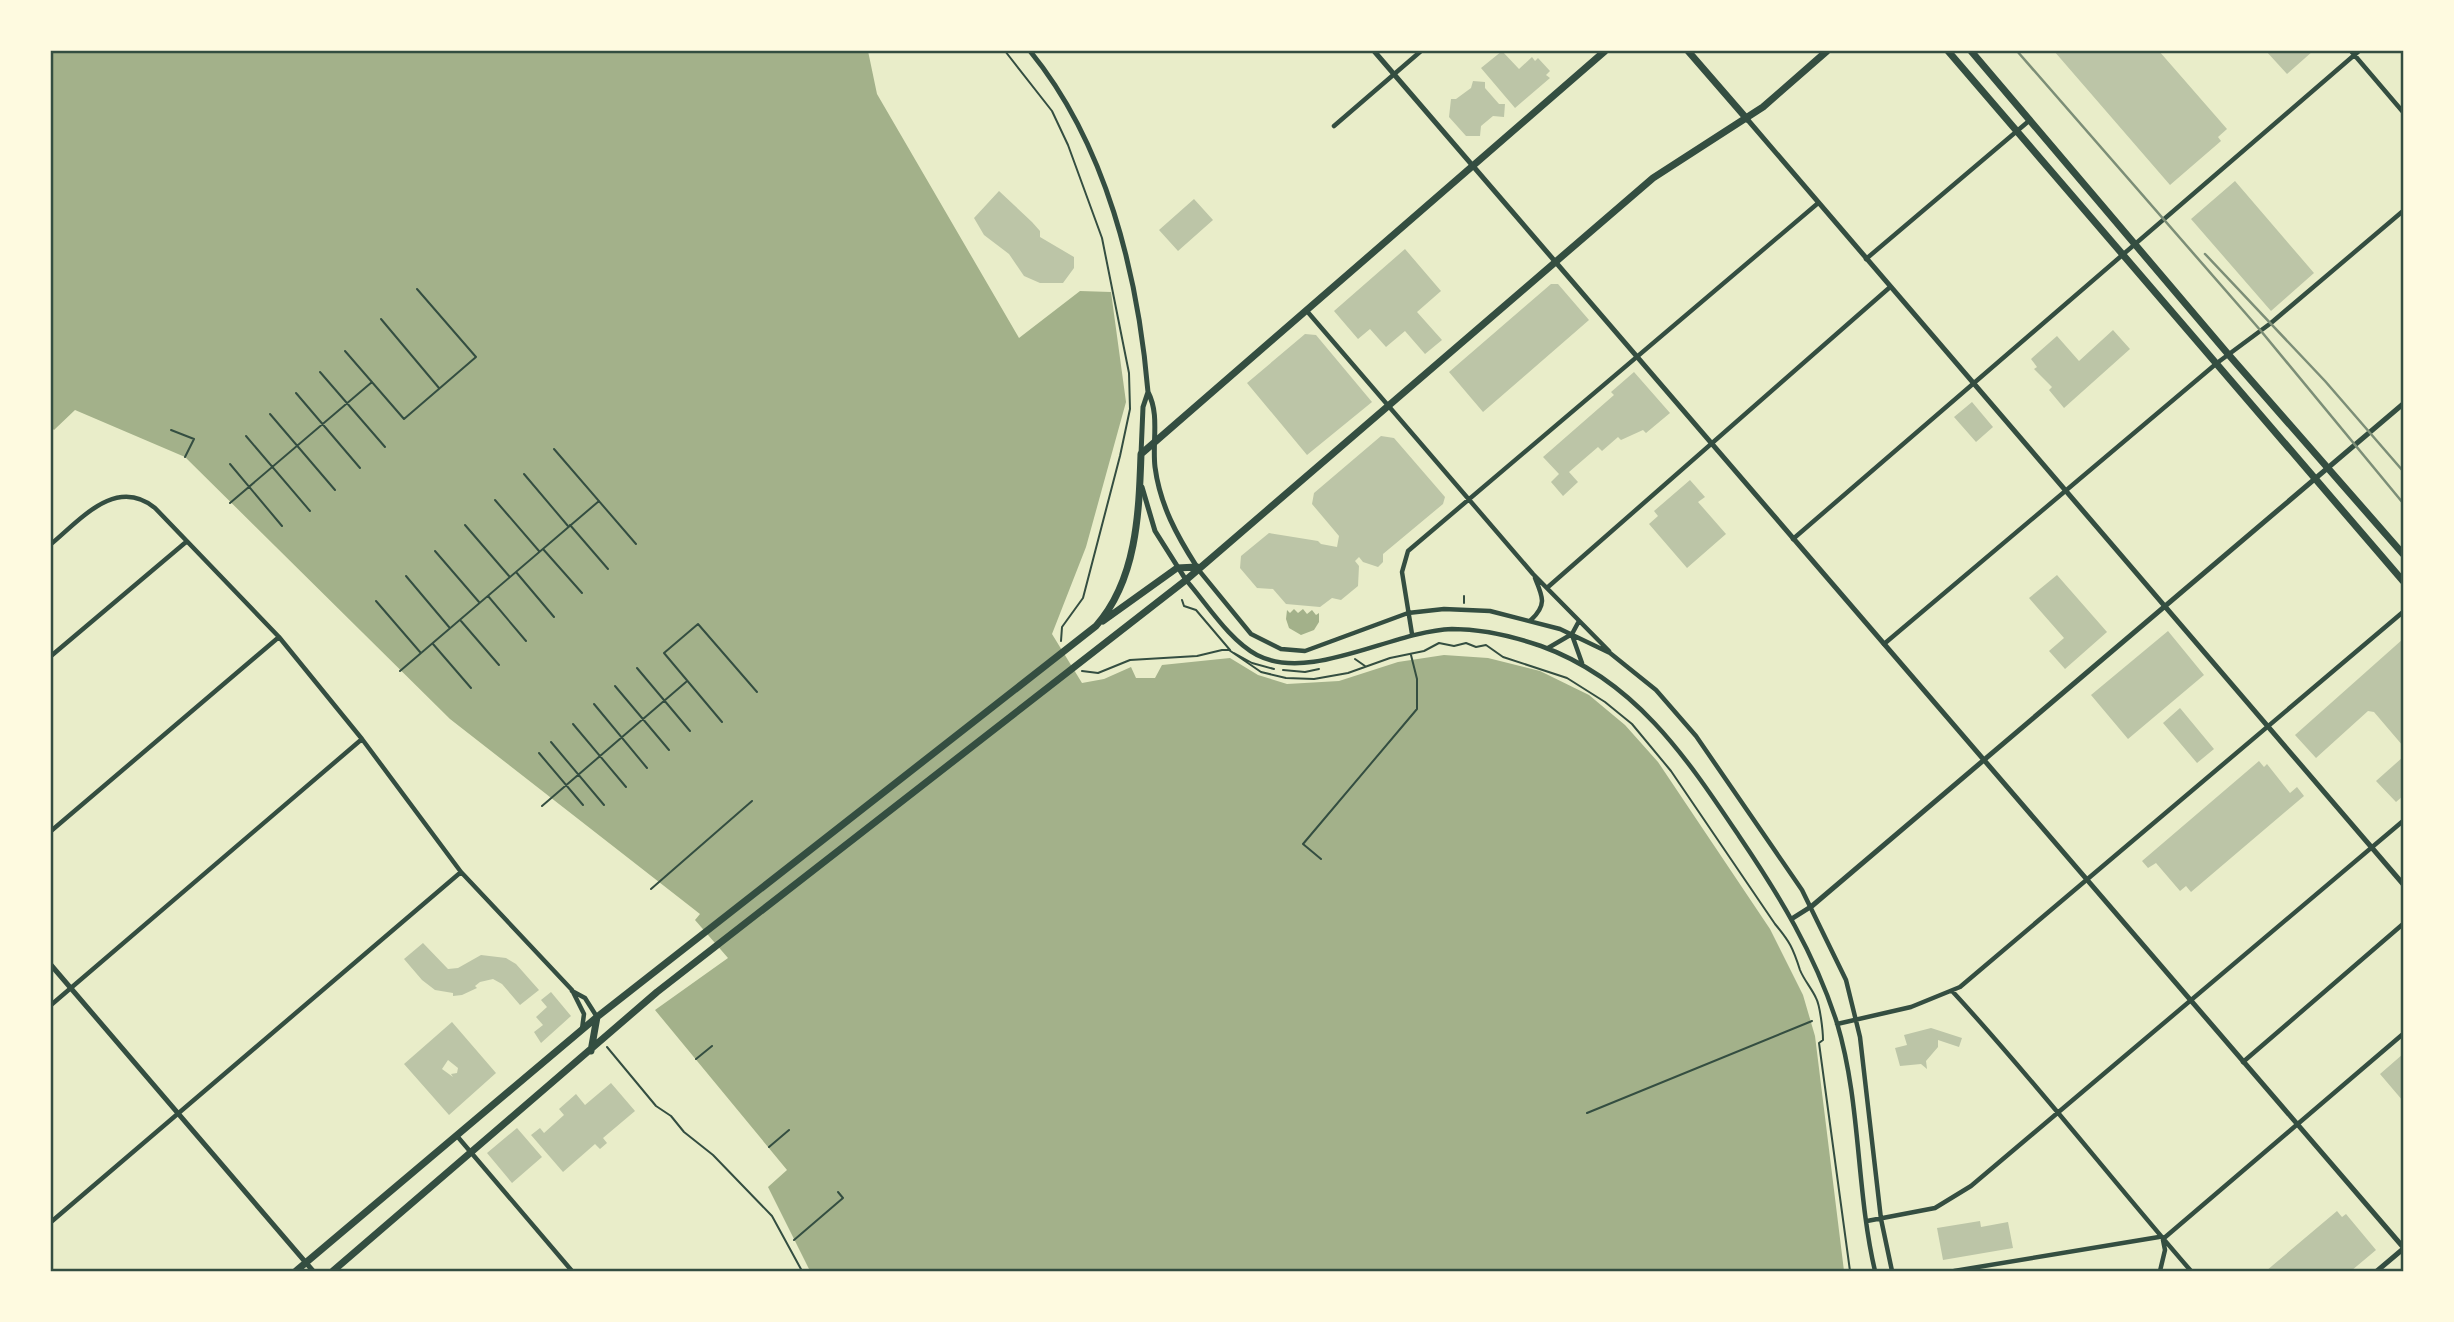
<svg xmlns="http://www.w3.org/2000/svg" width="2454" height="1322" font-family="Lato,sans-serif">
	<style>
		.water { fill: #a3b18a }
		.building { fill: #bcc5a7; fill-rule: evenodd }
		.lines { fill: none; stroke-linecap: round; stroke-linejoin: round }
		.path { stroke: #344e41; stroke-width: 2 }
		.minor { stroke: #344e41; stroke-width: 4.5 }
		.tertiary { stroke: #344e41; stroke-width: 5 }
		.primary { stroke: #344e41; stroke-width: 7 }
		.rail { stroke: #7c8e77; stroke-width: 2.5 }
		.neatline { fill: none; stroke: #344e41; stroke-width: 2.5 }
	</style>
	<rect width="100%" height="100%" fill="#e9edc9"/>
	<path class="water" d="M51 51H868L877 94 1019 338 1080 291 1111 292 1126 402 1086 547 1052 634 1082 683 1104 679 1131 667 1136 678H1155L1162 665 1230 658 1258 675 1287 684 1339 681 1398 662 1444 655 1488 658 1540 671 1589 695 1625 725 1658 762 1770 929 1803 995 1815 1036 1844 1271H810L768 1187 787 1170 655 1010 728 958 695 920 700 914 450 719 185 457 75 410 54 430 51 427Z
		M1294 609 1298 613 1303 609 1307 614 1312 610 1316 615 1319 613V622L1314 630 1301 635 1289 628 1286 619 1287 610 1290 613Z"/>
	<path class="building" d="M1502 51 1519 69 1532 57 1535 61 1538 58 1550 71 1546 75 1550 78 1515 108 1481 68Z
		M2054 51H2159L2227 129 2218 137 2221 141 2170 185Z
		M2266 51H2313L2287 74Z
		M1473 81 1485 82V88L1499 104H1505L1504 117 1493 116 1481 126 1480 136H1466L1449 117 1451 99H1456L1471 88Z
		M2235 181 2314 273 2271 311 2191 219Z
		M999 191 1032 222 1040 231V237L1074 257V268L1063 283H1040L1024 276 1009 254 984 235 974 218Z
		M1194 199 1213 220 1178 251 1159 230Z
		M1405 249 1441 291 1417 312 1442 340 1425 354 1405 331 1386 347 1370 329 1358 339 1334 311Z
		M1551 284H1558L1589 320 1483 412 1449 372Z
		M2113 330 2130 349 2064 408 2049 390 2052 387 2034 369 2037 367 2031 359 2057 336 2079 361Z
		M1305 334 1316 335 1372 402 1307 455 1247 383Z
		M1634 372 1670 413 1646 433 1643 430 1621 440 1618 437 1602 451 1598 447 1569 472 1578 482 1563 496 1551 482 1559 474 1543 457 1614 395 1611 392Z
		M1972 402 1993 427 1976 442 1954 417Z
		M1381 436 1394 438 1445 497 1443 504 1383 554V562L1378 567 1363 562 1359 557 1355 561 1359 566 1358 586 1341 600 1332 598 1320 607 1286 604 1273 589 1257 588 1240 568 1241 556 1269 533 1318 541 1321 544 1337 547 1339 536 1312 504 1314 493Z
		M1690 480 1705 497 1698 502 1726 534 1687 568 1649 524 1658 516 1654 511Z
		M2057 575 2107 632 2065 669 2049 651 2064 638 2029 598Z
		M2168 631 2204 675 2128 739 2091 695Z
		M2403 639V746L2374 712 2368 711 2316 758 2295 735Z
		M2180 708 2214 749 2197 763 2163 723Z
		M2403 757V796L2396 802 2376 781Z
		M2259 761 2264 767 2267 764 2290 793 2297 787 2304 796 2191 892 2186 886 2180 891 2156 863 2148 868 2142 861Z
		M423 943 448 969 458 968 481 955 506 958 516 964 539 990 520 1005 502 984 493 979 480 982 475 986 477 988 462 995 453 996V993L435 990 422 980 404 959Z
		M551 992 571 1016 541 1043 534 1032 543 1025 536 1017 547 1007 541 1000Z
		M452 1022 496 1073 449 1115 404 1064ZM448 1060 458 1068 457 1073 451 1074 453 1077 442 1069Z
		M1931 1028 1962 1038 1959 1047 1938 1040V1047L1926 1061 1927 1069 1921 1064 1900 1066 1895 1048 1907 1045 1904 1035Z
		M2403 1054V1101L2380 1074Z
		M611 1083 635 1111 603 1138 607 1143 600 1149 595 1144 563 1172 531 1135 540 1128 544 1133 564 1115 559 1109 576 1094 585 1105Z
		M517 1128 542 1157 512 1183 487 1153Z
		M2337 1211 2342 1217 2346 1214 2376 1250 2351 1271H2266Z
		M1980 1221 1981 1227 2008 1222 2013 1248 1943 1260 1937 1228Z"/>
	<g class="lines">
		<path class="path" d="M1005 51 1052 111 1068 145 1102 238 1129 373 1130 409 1120 456 1083 598 1062 627 1061 641
			M381 319 439 388
			M345 351 404 419 476 357 417 289
			M320 372 385 447
			M296 393 360 468
			M270 414 335 490
			M171 430 194 439 185 457
			M246 436 310 511
			M554 449 636 544
			M230 464 282 526
			M524 474 568 526
			M495 500 539 551
			M230 503 372 382
			M465 525 509 576
			M570 525 608 569
			M543 549 582 593
			M435 551 479 602
			M516 572 554 617
			M406 576 449 627
			M488 596 526 641
			M1182 600 1184 606 1196 610 1230 650
			M376 601 420 652
			M1464 603V596
			M461 621 499 665
			M433 644 471 688
			M1234 653 1252 663 1274 669
			M1355 659 1365 666
			M637 668 690 731
			M1283 670 1305 672 1319 669
			M400 671 599 501
			M1082 671 1098 673 1130 660 1197 656 1222 650H1229L1261 672 1286 678 1314 679 1348 673 1390 658 1424 651 1439 643 1454 646 1466 643 1476 647 1486 645 1503 657 1567 678 1605 702 1632 724 1671 771 1775 924C1790 942 1793 948 1800 970 1804 980 1812 989 1816 998 1820 1005 1823 1031 1823 1040L1819 1043 1850 1271
			M615 686 669 750
			M594 704 647 768
			M722 722 664 653 698 624 757 692
			M573 724 626 787
			M551 742 604 805
			M539 753 583 805
			M542 806 686 682
			M1321 859 1303 844 1417 709V679L1411 655
			M651 889 752 801
			M607 1047 656 1106 671 1116 684 1132 713 1155 772 1216 802 1271
			M696 1059 712 1046
			M1587 1113 1812 1021
			M769 1147 789 1130
			M794 1240 843 1198 838 1192"/>
		<path class="minor" d="M2351 51 2403 112
			M1334 126 1421 51
			M1866 259 2030 120
			M1306 310 1533 574 1609 651
			M1793 539 2359 51
			M51 544C80 520 116 476 155 508L279 637 362 739 461 872 572 990 584 1014 582 1029
			M1197 568 1251 634 1281 649 1305 651 1408 613 1444 609 1490 611 1560 629 1610 653 1656 690 1696 736 1802 890 1846 980 1860 1037 1881 1219 1892 1271
			M1186 580C1207 604 1229 640 1257 655 1311 683 1392 631 1452 629 1482 629 1512 636 1541 646 1635 680 1686 757 1739 836 1779 895 1815 954 1837 1023 1861 1103 1856 1190 1875 1271
			M1548 587 1889 288
			M1531 620C1547 605 1543 597 1535 578
			M1412 634 1402 572 1408 551 1817 204
			M1572 635 1582 663
			M1884 644 2217 363 2271 323 2403 211
			M1548 648 1572 634 1579 621
			M51 656 186 542
			M51 831 279 637
			M572 991 585 998 597 1017
			M1953 992C2036 1082 2111 1179 2191 1271
			M51 1005 362 739
			M1837 1024 1911 1007 1960 987 2403 612
			M2243 1062 2403 924
			M457 1136 572 1271
			M1867 1221 1935 1208 1971 1186 2403 821
			M51 1222 461 872
			M2163 1239 2403 1034
			M1954 1271 2159 1237
			M2160 1271 2165 1250 2163 1240"/>
		<path class="tertiary" d="M1030 51C1106 144 1138 274 1148 392 1160 415 1152 441 1155 467 1160 505 1177 536 1197 567
			M1374 51 2403 1247
			M1747 119 2403 884
			M1141 454 1143 407 1148 392
			M1142 487 1155 531 1186 580
			M1793 918 1812 906 2403 404
			M51 965 313 1271
			M2377 1271 2403 1249"/>
		<path class="primary" d="M1688 51 1747 119
			M1948 51 2403 581
			M1971 51 2228 354 2403 554
			M1103 621 1177 568 1197 567
			M591 1051 597 1017
			M296 1271 597 1017 1096 626C1137 580 1139 512 1141 454L1605 51
			M333 1271 657 992 1186 580 1653 178 1763 107 1827 51"/>
		<path class="rail" d="M2017 51 2261 331 2403 503
			M2205 254 2325 381 2403 471"/>
	</g>
	<rect width="2454" height="1322" fill="none" stroke="#fefae0" stroke-width="105"/>
	<rect x="52" y="52" width="2350" height="1218" class="neatline"/>
</svg>
